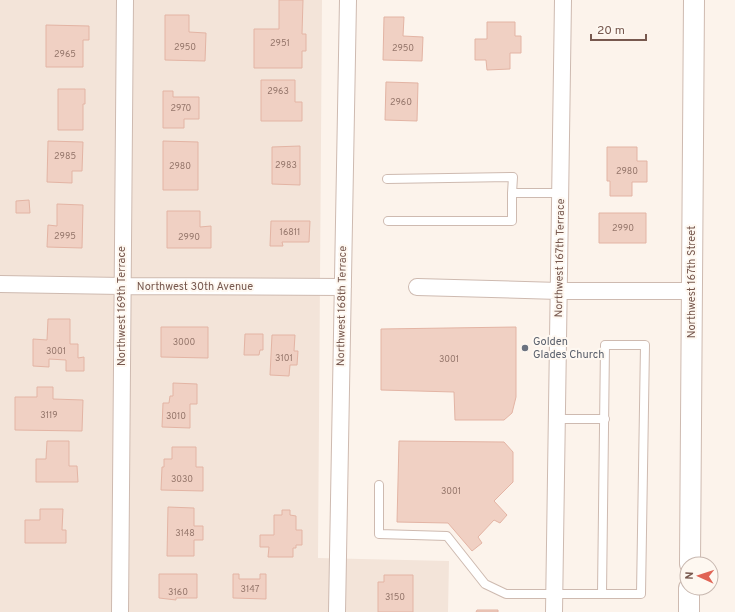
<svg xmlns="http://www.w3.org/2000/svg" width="735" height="612" font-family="Overpass,sans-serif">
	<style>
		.residential { fill: #f3e4d9 }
		.building { fill: #f0d0c3; stroke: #e3b4a4 }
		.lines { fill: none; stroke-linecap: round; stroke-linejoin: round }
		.service-casing { stroke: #cebab0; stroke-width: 10 }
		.minor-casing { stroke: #cebab0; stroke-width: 18 }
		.tertiary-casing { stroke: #cebab0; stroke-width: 22 }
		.service { stroke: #fff; stroke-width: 8 }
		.minor { stroke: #fff; stroke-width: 16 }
		.tertiary { stroke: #fff; stroke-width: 20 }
		.worship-dot { fill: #6b7280; stroke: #fef8f1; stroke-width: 1.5 }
		.labels { text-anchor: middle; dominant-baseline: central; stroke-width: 4; stroke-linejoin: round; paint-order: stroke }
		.number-label { font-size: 9px; fill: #95766b }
		.street-label { font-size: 11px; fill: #77584e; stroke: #fef8f1 }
		.worship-label { font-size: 11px; fill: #5b616d; stroke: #fef8f1; text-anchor: start }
	</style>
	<rect width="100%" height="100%" fill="#fcf3eb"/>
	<path class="residential" d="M0 0H322L318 558 449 561 448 612H0Z"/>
	<path class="building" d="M279 0H303L302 34H306V51H302V68H254V29H279Z
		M165 15H189V32L206 33 205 61 165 60Z
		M384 17H404L403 36 423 37 422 61 383 60Z
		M487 22H515V36H521V53H510V69L487 70 486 60H475V39H487Z
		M46 25 89 26V40H83V67H46Z
		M261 80H295V102H302V121H261Z
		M386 82 418 83 417 121 385 120Z
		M58 89H85V104H83V130H58Z
		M163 91H173V97H199V119H184V128H163Z
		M48 141 83 142 82 171H72V183L47 182Z
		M163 141 198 142V190H163Z
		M300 146V185L272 184V147Z
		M607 147H637V161H647V182H632V196H610V181H607Z
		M29 200 30 213H16V201Z
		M57 204 83 205 82 248 47 247 48 225 57 226Z
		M167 211H200V227L211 226V248H167Z
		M599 213H646V243H599Z
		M271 221H310L309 242H282L283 246H270Z
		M48 319H70V344H78V358L84 357V371H66V360L49 359V367L33 366V339L47 340Z
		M161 327H208V358L161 357Z
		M516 327V397L512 413 504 420H455L454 392 381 390V329Z
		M245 334H263V350H260L259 355H244Z
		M272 335H295L294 351H298L297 365H290L289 376 270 375Z
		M173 383 197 384V404H190V428L162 427 163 403H169L170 396H173Z
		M37 387H53V399L83 400 82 431 15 430V397H37Z
		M47 441H69V466H77L78 482H36V459H46Z
		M399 441 504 442 513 452V482L494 501 507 515 500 523 494 520 478 537 482 543 472 551 448 523 397 522Z
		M172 447H196V467H203V491L161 490 162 467H164V459H172Z
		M168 507 194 508V526H203V540H194V556H167Z
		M40 509H63L62 530H66V543H25V520H40Z
		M282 510H290V515L296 516V530H302V545H296V548H293V557H268L269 547H260V535H274V515H282Z
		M159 574H197V598H176V600L159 598Z
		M233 574H239V579H260V574H266V599L233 598Z
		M384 575H413V612H378V582H384Z
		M477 610H498V612H476Z"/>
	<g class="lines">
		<g class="service-casing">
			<path id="service" d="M387 179 513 177 512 193H561
				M388 221H512V193
				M557 419H605
				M379 485V534L447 536 485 584 506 594H641L645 345H605L602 594"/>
		</g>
		<g class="minor-casing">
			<path id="minor" d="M0 284 122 286 343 287
				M417 287 559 291H692
				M120 612 125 0
				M337 612 348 0
				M554 612 563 0"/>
		</g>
		<g class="tertiary-casing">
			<path id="tertiary" d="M690 564 694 0
				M689 612V588"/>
		</g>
		<use href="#service" class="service"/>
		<use href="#minor" class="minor"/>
		<use href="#tertiary" class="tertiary"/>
	</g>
	<circle class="worship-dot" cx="525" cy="348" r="4"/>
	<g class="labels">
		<g class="number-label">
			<text x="280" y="43">2951</text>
			<text x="185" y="47">2950</text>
			<text x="403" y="48">2950</text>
			<text x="65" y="54">2965</text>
			<text x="278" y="91">2963</text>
			<text x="401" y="102">2960</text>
			<text x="181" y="108">2970</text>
			<text x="65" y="156">2985</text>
			<text x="286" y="165">2983</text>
			<text x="180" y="166">2980</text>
			<text x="627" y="171">2980</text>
			<text x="623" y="228">2990</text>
			<text x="290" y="232">16811</text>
			<text x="65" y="236">2995</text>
			<text x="189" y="237">2990</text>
			<text x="184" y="342">3000</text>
			<text x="56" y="351">3001</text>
			<text x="284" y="358">3101</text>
			<text x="449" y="359">3001</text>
			<text x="49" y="415">3119</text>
			<text x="176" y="416">3010</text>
			<text x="182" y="479">3030</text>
			<text x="451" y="491">3001</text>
			<text x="185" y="533">3148</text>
			<text x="250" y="589">3147</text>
			<text x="178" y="592">3160</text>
			<text x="395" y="597">3150</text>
		</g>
		<g class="street-label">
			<text transform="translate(560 258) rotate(-89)">Northwest 167th Terrace</text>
			<text transform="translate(692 282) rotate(-90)">Northwest 167th Street</text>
			<text x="195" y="287">Northwest 30th Avenue</text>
			<text transform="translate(122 306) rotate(-90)">Northwest 169th Terrace</text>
			<text transform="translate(342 306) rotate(-89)">Northwest 168th Terrace</text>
		</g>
		<g class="worship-label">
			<text x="533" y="342">Golden<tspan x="533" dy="13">Glades Church</tspan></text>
		</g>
	</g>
	<g transform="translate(699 576) rotate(273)"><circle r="19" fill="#fef8f1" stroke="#c8b8b0"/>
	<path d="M0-3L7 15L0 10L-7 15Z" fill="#e06455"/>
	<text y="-6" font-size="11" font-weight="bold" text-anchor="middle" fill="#77584e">N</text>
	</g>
	<path d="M591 34v6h55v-6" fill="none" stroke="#77584e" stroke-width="2"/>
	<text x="597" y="34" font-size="12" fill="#77584e" stroke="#fef8f1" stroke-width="3" paint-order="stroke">20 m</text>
</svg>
